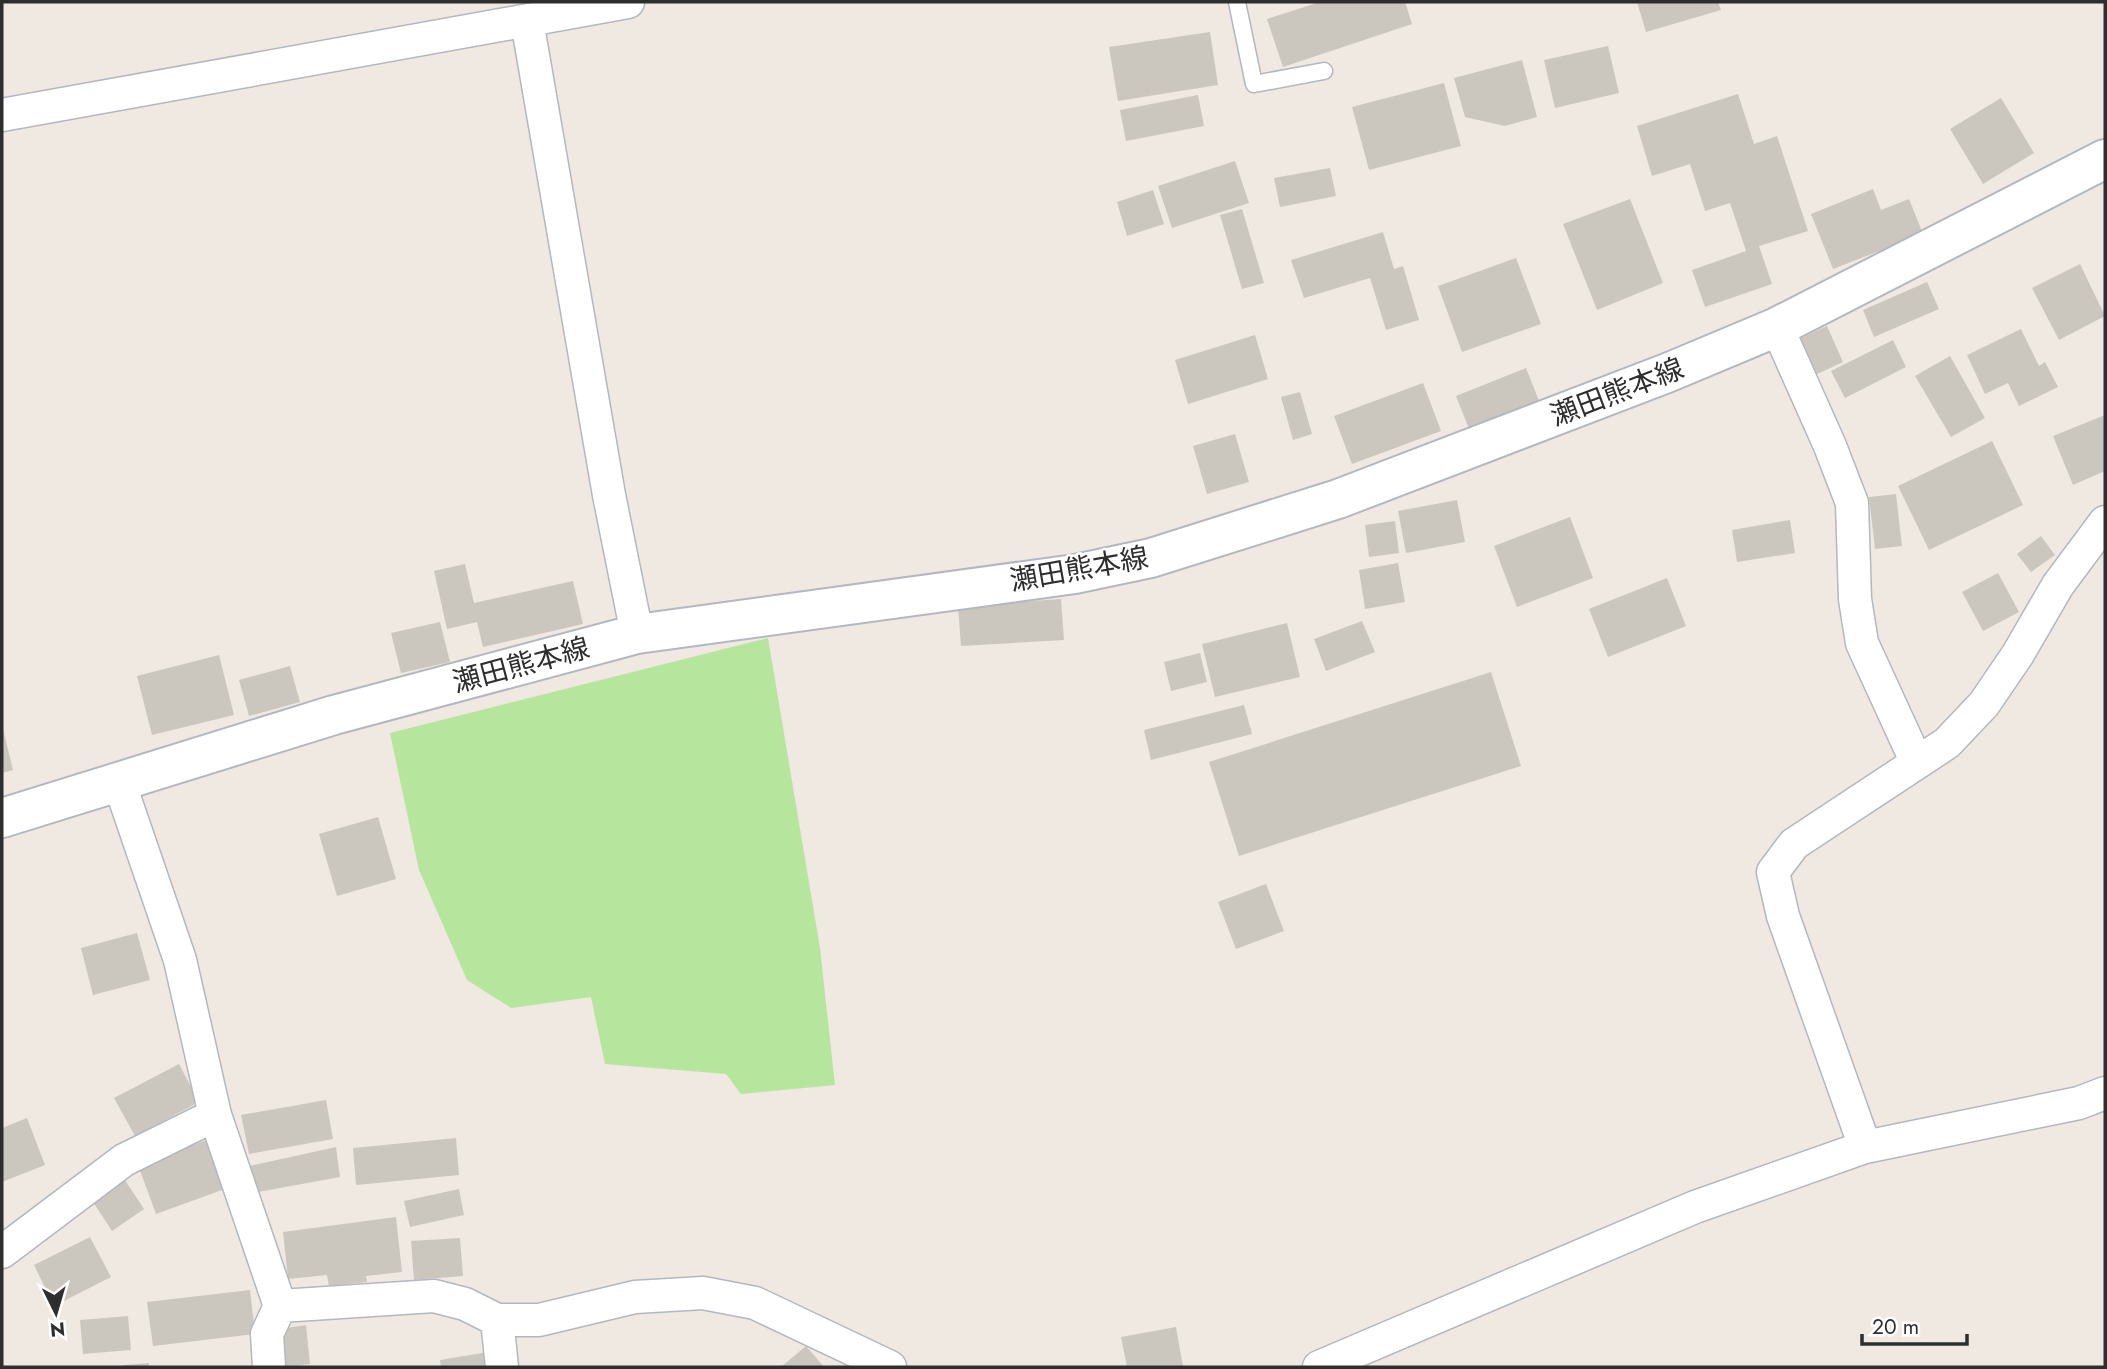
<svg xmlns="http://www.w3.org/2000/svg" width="2107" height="1369" font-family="Jost,'Noto Sans JP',sans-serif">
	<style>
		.green { fill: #b6e59e }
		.building { fill: #cbc7bf }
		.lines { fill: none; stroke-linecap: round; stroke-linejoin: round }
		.lane-casing { stroke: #b4b7c1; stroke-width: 19 }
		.street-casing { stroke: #b4b7c1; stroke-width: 35 }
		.secondary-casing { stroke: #b4b7c1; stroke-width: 42 }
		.lane { stroke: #fff; stroke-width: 16 }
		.street { stroke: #fff; stroke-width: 32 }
		.secondary { stroke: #fff; stroke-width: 38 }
		.labels { text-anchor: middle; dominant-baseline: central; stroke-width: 5; stroke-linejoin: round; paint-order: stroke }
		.street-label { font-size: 28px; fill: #2e2e2e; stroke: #fff }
	</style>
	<rect width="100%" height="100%" fill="#efe9e1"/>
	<path class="green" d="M768 638 820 948 835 1085 741 1094 726 1074 605 1064 591 997 511 1008 467 980 419 870 390 733Z"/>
	<path class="building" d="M1320 2H1405L1412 24 1283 67 1267 19Z
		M1637 2H1718L1721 10 1646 32Z
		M1210 32 1218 85 1118 101 1109 47Z
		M1608 46 1619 93 1555 108 1544 60Z
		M1522 60 1537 117 1505 126 1465 117 1454 78Z
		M1444 83 1461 146 1369 170 1352 107Z
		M1738 94 1754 144 1777 136 1808 231 1759 246 1772 284 1705 307 1692 270 1746 251 1730 203 1705 211 1690 164 1652 176 1637 126Z
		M1198 95 1204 126 1126 141 1120 110Z
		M2001 98 2034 153 1983 184 1950 129Z
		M1235 161 1249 203 1172 228 1158 186Z
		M1330 168 1336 196 1280 207 1274 178Z
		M1873 189 1881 210 1909 199 1923 234 1833 269 1811 214Z
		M1153 190 1164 224 1127 236 1117 202Z
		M1630 199 1663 283 1597 310 1563 224Z
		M1242 209 1264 283 1242 289 1220 215Z
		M1383 232 1394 269 1403 266 1419 320 1386 330 1370 278 1304 298 1291 260Z
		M1516 258 1541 324 1462 352 1438 286Z
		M2080 264 2105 316 2059 340 2032 288Z
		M1927 282 1939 309 1874 337 1863 310Z
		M1827 326 1843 362 1815 375 1799 339Z
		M2021 329 2039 366 2045 362 2058 387 2019 406 2008 383 1985 394 1967 355Z
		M1255 335 1268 379 1188 404 1175 360Z
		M1893 340 1906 367 1845 398 1831 371Z
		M1950 356 1985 418 1951 437 1915 376Z
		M1526 368 1541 406 1471 434 1456 396Z
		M1423 383 1441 431 1352 464 1334 416Z
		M1300 392 1312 434 1293 440 1281 397Z
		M2105 415V471L2073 485 2053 436Z
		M1235 434 1249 482 1207 494 1193 446Z
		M1992 441 2023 505 1929 550 1898 486Z
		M1896 494 1902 546 1875 549 1869 497Z
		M1457 500 1465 542 1406 553 1398 511Z
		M1570 517 1593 578 1517 607 1494 546Z
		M1790 520 1795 553 1737 562 1732 530Z
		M1395 521 1399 553 1369 557 1365 525Z
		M2041 536 2055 555 2031 572 2017 554Z
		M1398 563 1405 602 1365 609 1359 570Z
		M465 564 474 603 573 581 583 624 483 647 477 622 447 629 434 571Z
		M1998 573 2019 612 1983 631 1962 592Z
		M1667 578 1686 626 1608 657 1589 609Z
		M1061 599 1064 640 961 646 958 606Z
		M1362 621 1375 652 1326 671 1314 639Z
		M440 622 450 662 401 673 391 633Z
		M1287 623 1300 677 1215 697 1202 644Z
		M1200 653 1207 682 1171 691 1164 662Z
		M219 655 234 715 152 735 137 676Z
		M290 666 300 702 249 716 239 680Z
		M1491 672 1521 766 1239 856 1209 762Z
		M1244 705 1252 734 1151 760 1144 730Z
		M3 729 13 770 2 773V730Z
		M378 817 396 879 337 896 319 834Z
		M1266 884 1284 931 1236 949 1218 902Z
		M137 933 150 980 93 995 81 948Z
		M179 1064 199 1102 135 1136 114 1098Z
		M326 1100 333 1139 249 1154 241 1115Z
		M27 1118 45 1165 2 1182V1128Z
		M215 1137 233 1186 156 1214 138 1165Z
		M456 1138 459 1175 356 1185 353 1148Z
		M336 1147 340 1177 253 1193 249 1166Z
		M125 1180 144 1209 112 1231 93 1202Z
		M459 1189 464 1215 410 1227 404 1201Z
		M396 1217 402 1272 366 1276 367 1282 329 1286 327 1275 288 1279 283 1232Z
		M90 1237 111 1277 54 1306 34 1265Z
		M460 1238 463 1276 414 1280 411 1241Z
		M250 1290 255 1334 153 1346 147 1302Z
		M128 1316 131 1350 83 1354 80 1320Z
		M306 1325 310 1364 284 1367 280 1329Z
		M1176 1327 1183 1367H1127L1121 1337Z
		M806 1346 824 1367H781Z
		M494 1351 496 1367H441L440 1360Z
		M149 1363V1367H124V1365Z"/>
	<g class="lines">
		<g class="lane-casing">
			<path id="lane" d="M1237 2 1254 84 1324 71"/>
		</g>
		<g class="street-casing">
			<path id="street" d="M527 21 609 495 637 634
				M2 115 628 2
				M1777 327 1830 446 1852 503 1855 599 1862 643 1917 763
				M119 782 180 960 215 1115 280 1306 434 1296 465 1304 497 1320H539L635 1297 703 1293 755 1303 890 1367
				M1865 1147 1783 916 1773 872 1794 844 1947 743 1984 704 2018 654 2058 585 2105 522
				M2 1252 124 1160 215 1115
				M497 1320 502 1367
				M269 1367 267 1334 280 1306
				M1319 1367 1695 1207 1865 1147 2079 1103 2105 1093"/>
		</g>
		<g class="secondary-casing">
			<path id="secondary" d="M2 818 334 715 637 634 1075 574 1151 558 1338 499 1667 373 1777 327 2105 159"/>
		</g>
		<use href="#lane" class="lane"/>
		<use href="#street" class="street"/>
		<use href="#secondary" class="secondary"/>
	</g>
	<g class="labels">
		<g class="street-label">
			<text transform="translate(1617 392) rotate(-21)">瀬田熊本線</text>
			<text transform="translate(1079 569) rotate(-10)">瀬田熊本線</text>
			<text transform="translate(521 665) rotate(-15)">瀬田熊本線</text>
		</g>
	</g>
	<rect width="2107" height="1369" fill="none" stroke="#2e2e2e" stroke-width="7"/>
	<g transform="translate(56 1313) rotate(175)" stroke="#ffffff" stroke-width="5" paint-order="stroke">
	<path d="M0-5L12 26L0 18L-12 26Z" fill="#2e2e2e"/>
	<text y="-10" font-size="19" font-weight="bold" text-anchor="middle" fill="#2e2e2e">N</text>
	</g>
	<path d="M1862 1334v10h105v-10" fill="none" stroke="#2e2e2e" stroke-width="3.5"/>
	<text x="1872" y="1334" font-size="21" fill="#2e2e2e" stroke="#ffffff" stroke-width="5" paint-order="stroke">20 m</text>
</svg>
